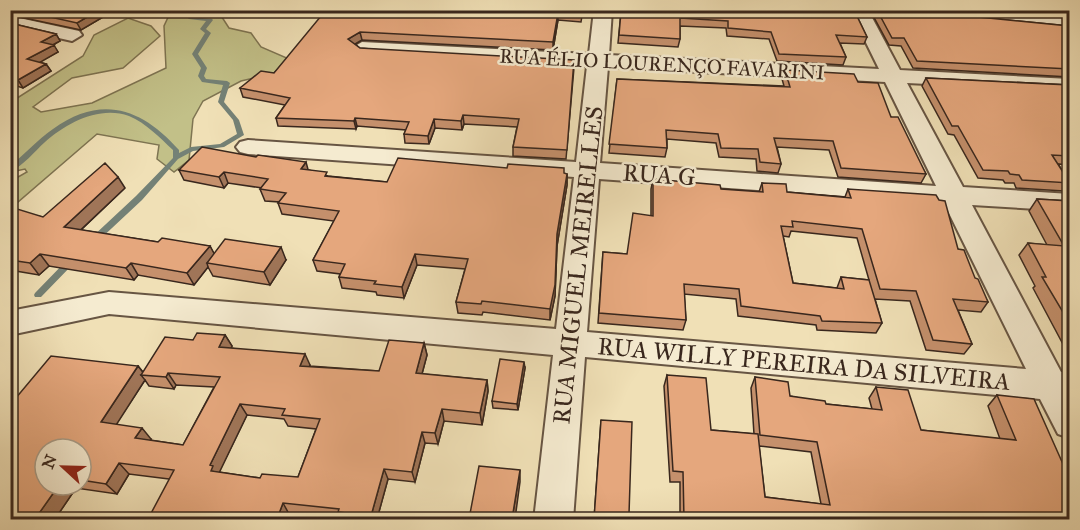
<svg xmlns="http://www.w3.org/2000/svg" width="1080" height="530" font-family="'IM FELL Great Primer',serif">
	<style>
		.green { fill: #c2c088; stroke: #7e7452; stroke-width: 1.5 }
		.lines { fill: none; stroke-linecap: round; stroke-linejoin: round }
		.stream { fill: #748176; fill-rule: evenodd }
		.minor-casing { stroke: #675543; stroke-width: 4 }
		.minor { fill: #f5ebd0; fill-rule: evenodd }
		.wall { fill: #c5906c; stroke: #39271d; stroke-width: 1.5; fill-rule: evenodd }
		.shaded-wall { fill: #a07558; stroke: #39271d; stroke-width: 1.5 }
		.building { fill: #e5a77d; stroke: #39271d; stroke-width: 1.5; fill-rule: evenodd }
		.labels { text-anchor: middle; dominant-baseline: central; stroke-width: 5; stroke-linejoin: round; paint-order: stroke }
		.far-street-label { font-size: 20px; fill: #39271d; stroke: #f5ebd0 }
		.street-label { font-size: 24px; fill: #39271d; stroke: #f5ebd0 }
	</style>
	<rect width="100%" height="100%" fill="#f0e0b6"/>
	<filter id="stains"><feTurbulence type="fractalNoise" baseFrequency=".00333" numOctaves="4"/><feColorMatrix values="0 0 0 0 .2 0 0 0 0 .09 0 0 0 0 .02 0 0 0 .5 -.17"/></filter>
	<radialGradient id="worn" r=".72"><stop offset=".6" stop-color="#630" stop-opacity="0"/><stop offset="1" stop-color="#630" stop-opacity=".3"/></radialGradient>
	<path class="green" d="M171 11H218L229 28 251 33 261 47 289 59 275 73 241 81 203 101 193 119 189 160 174 172 157 159 159 145 97 134 11 208V181L27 172 25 169 11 172V102L83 56 94 35 128 18 151 26 160 36 123 68 72 78 33 107 41 112 92 103 166 68 164 26Z"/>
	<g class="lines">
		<path class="stream" d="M151 10H157L162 14 178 10H191L189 14 192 17 212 19 213 20 206 29 211 33 198 54 207 68 204 76 206 79 227 81 230 83 224 102 239 120 244 135 224 147 193 151 178 159 142 200 97 242H91L90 240 91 238 136 196 173 158V150C160 138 146 123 129 116 100 105 66 123 45 142 34 152 24 165 10 172V166C25 154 37 140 53 129 101 94 142 108 179 150V153L191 147 220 144 237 134 233 120 218 102 223 85 202 82 198 76 201 68 192 54 205 33 200 29 206 21 189 19 183 14 185 12 161 18Z
			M71 258 74 259 75 261 74 263 41 297H35L34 295 35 293 68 259Z"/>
		<g class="minor-casing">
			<path id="minor" d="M594 10H612L609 55 879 69 850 10H868L900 70 1070 79V91L907 83 963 187 1070 194V211L972 205 1061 372 1070 373V438L1058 434 1040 399 585 357 573 520H534L553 355 109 314 10 335V311L109 292 556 329 574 177 248 154 240 152 236 147 240 142 248 140 576 162 587 66 362 54 352 48 362 42 589 54ZM608 67 885 82 936 186 600 163ZM599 179 944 203 1026 369 587 332Z
				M956 10H1007L1070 19V31L965 15Z
				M10 16 79 31 82 35 72 41 10 27Z"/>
		</g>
		<use href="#minor" class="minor"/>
	</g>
	<path class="wall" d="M10 10H115L81 30 10 15Z
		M583 10 581 22 558 20 553 50 362 40 355 44 360 48 574 68 566 159 513 156V147L517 127 464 124 462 130 435 128 429 144 405 143 404 134 406 130 357 126 356 129 278 126 276 118 285 105 243 97 240 88 274 73 329 17Z
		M636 10H854L867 37 864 44 840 43 846 57 843 65 777 61 769 39 727 36 726 28 680 26V39L678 47 618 43 621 12 636 13Z
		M870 10H928L929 12 1069 26 1070 77 913 68 901 46 889 45Z
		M10 23 56 34 60 41 53 45 58 52 39 62 46 64 51 71 23 88 10 84Z
		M785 70 858 82 891 117 926 174 921 183 838 177 829 150 777 147 781 164 778 173 757 171 756 159 719 157 716 143 667 139V148L665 157 609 153 617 79 784 86 782 79Z
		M926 78 1070 85V165L1058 164 1070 182V184L1064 191 1016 188 1014 183H1005L1003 180 978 178 954 135 948 134 922 86Z
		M179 170H309L328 176 387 182 567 174V185L557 246 555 296 550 320 483 312 482 315 458 313 456 302 465 269 417 265 404 298 377 295 376 292 342 288 339 277 340 274 317 271 313 260 334 221 282 214 278 203 279 202 265 201 260 189 262 188 228 183 224 188 184 180Z
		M653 179 721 189 759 192 762 183 787 192 845 197 848 189 958 249 988 302 981 312 958 310 972 344 964 354 926 350 910 301 875 299 882 323 876 333 817 330 816 325 738 316 736 299 684 294 686 320 683 330 598 323 603 252 627 254 651 215V189ZM791 231 857 238 869 280 841 277 837 288 793 283 783 236 789 237Z
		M125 188 81 230 158 242 210 246 214 254 286 260 270 285 213 276 208 267 194 285 138 275 134 280 49 266 39 275 10 270V211L43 217Z
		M1037 199 1070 201V348H1065L1033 288 1035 286 1019 255 1028 243 1047 245 1029 211Z
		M225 335 232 346 231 348 310 365V366L379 371 424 343 427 355 422 374 487 380 488 391 482 425 444 421 438 444 425 443 415 482 388 479 377 519H342L341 518 289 514 169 479 129 474 117 494 76 488 55 519H10L138 366 143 372 193 340ZM145 380 149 386 174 389 176 385 214 387 183 445 150 440 151 439 116 424ZM247 415 284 419 288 426 316 429 298 477 260 478 219 472ZM81 449V485H45Z
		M525 368 518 410 493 408 492 401Z
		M667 375 711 430 754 434 751 388 755 377 790 396 826 404 872 409 869 398 876 387 921 430 1000 439 988 406 997 395 1067 473H1070V519H680V482H670L664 386ZM759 446 811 452 821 504 765 497Z
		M601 420 629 514 675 519H594Z"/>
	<path class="shaded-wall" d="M99 10H115L81 30 77 23Z
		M558 13V20L553 50V42Z
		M360 32 362 40 350 47 348 39Z
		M56 34 60 41 45 49 41 42Z
		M54 45 58 52 32 67 27 59Z
		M46 64 51 71 23 88 18 80Z
		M463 115 464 124 462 130 461 121Z
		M355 118 357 126 356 129 354 121Z
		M434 119 435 128 429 144 428 136Z
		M306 162 309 173 301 169Z
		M224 172 228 183 224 188 219 177Z
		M567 174V185L557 246 555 296 550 320V309L557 234Z
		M118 177 125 188 72 238 64 227Z
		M210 246 216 257 207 263 208 267 194 285 187 273Z
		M281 247 286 260 270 285 264 272Z
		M40 254 49 266 39 275 30 263Z
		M415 254 417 265 404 298 402 287Z
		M131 263 138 275 134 280 126 268Z
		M225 335 232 346 226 358 219 347Z
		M424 343 427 355 419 385 416 373Z
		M305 354 310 365 305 377 300 366Z
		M524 362 525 368 518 410 517 404Z
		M138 366 145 375H141L145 380 111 433 101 422Z
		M168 373 176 385 174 389 166 377Z
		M487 380 488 391 482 425 480 413Z
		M240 404 247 415 219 473 211 471 210 465Z
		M442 409 444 421 438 444 435 433Z
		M142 428 151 439 145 449 135 438Z
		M422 432 425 443 415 482 412 472Z
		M119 463 129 474 117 494 106 484Z
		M384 469 388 479 377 519H373L371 516Z
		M520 470V482L515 519H512Z
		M59 485H73L76 488 55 519H35Z
		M283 503 289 514 287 519H277Z"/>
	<path class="building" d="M19 10H99L77 23Z
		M336 10H582V14L558 13 553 42 360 32 348 39 360 48 574 60 567 150 513 147 519 119 463 115 461 121 434 119 428 136 404 134 409 122 355 118 354 121 276 118 290 98 240 88 261 71 274 73 321 16 329 17Z
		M636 10H854L867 37 836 35 846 57 779 54 771 32 728 28V21L680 18V39L619 35 621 12 636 13Z
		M877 10H928L929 12 1069 26 1070 69 917 61 904 38H892Z
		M10 23 56 34 41 42 54 45 27 59 46 64 18 80 10 78Z
		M785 70 854 74 858 82 878 83 891 117H898L926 174 841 168 833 141 774 138 781 164 760 162 758 149 721 148 718 134 666 130 667 148 609 144 617 79 790 87Z
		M926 78 1070 85V156L1052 155 1070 183 1022 180 1019 175 1010 174 1008 171 983 170 958 126H952Z
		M202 147 256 157 258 155 306 162 301 169 327 172 325 176 387 182 398 158 507 168 508 164 564 168V173L567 174 557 234 555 285 550 309 482 301 481 304 456 302 468 259 415 254 402 287 374 284 376 281 339 277 345 264 313 260 339 211 278 203 286 193 260 189 268 179 224 172 219 177 179 170Z
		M105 163 118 177 64 227 158 242 162 238 210 246 187 273 131 263 126 268 40 254 30 263 10 260V211L14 208 43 217Z
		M653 179 720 185 721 189 763 192 762 183 786 184 787 192 851 198 848 189 936 195 939 200 945 201 958 249 964 250 975 278 978 279 988 302 953 299 972 344 933 340 916 291 880 289 862 229 792 221 793 227 781 226 793 283 844 289 841 277 869 280 882 323 822 321 820 316 741 306 739 289 684 284 686 320 599 313 603 252 627 254 633 213 653 216Z
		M1037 199 1070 201V324L1042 277H1046L1028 243 1064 246Z
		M225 239 281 247 264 272 207 263Z
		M197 333 225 335 219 347 305 354 300 366 379 371 389 340 424 343 416 373 487 380 480 413 442 409 435 433 422 432 412 472 384 469 371 516 338 512 339 509 283 503 277 519H148L174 470 119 463 106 484 81 480V449H45V485H59L35 519H10V405L51 356 138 366 101 422 142 428 135 438 183 445 220 377 168 373 166 377 141 375 165 337 193 340ZM240 404 285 409 282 415 320 419 298 477 262 474 260 478 211 471 213 466 210 465Z
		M500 359 524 362 517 404 492 401Z
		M667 375 706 378 711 430 758 434 765 497 830 505 817 442 760 435 755 377 788 382 790 396 825 401 826 404 882 410 876 387 908 390 921 430 1016 440 997 395 1034 399 1067 473H1070V506L1067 505 1070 511V519H684L683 472 673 471Z
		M601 420 632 422 629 514 675 519H594Z
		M479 466 520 470 512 519H469Z"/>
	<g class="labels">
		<g class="far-street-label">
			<text transform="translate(662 64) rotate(3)">RUA ÉLIO LOURENÇO FAVARINI</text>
		</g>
		<g class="street-label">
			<text transform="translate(659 175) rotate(4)">RUA G</text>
			<text transform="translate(578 265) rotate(-84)">RUA MIGUEL MEIRELLES</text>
			<text transform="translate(804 364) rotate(5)">RUA WILLY PEREIRA DA SILVEIRA</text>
		</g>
	</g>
	<rect width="1080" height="530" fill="none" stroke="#f0e0b6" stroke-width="36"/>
	<rect x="12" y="12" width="1056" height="506" fill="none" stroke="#39271d" stroke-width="3"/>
	<rect x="18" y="18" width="1044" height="494" fill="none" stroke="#39271d" stroke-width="1.5"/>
	<g transform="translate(63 467) rotate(292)"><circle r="28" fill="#f5ebd0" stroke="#aa9d88" stroke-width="1.5"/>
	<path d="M0-4.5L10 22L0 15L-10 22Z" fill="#8f2418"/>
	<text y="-9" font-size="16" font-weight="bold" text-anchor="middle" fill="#39271d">N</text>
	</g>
	<rect width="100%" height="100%" filter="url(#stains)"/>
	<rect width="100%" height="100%" fill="url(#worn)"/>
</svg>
